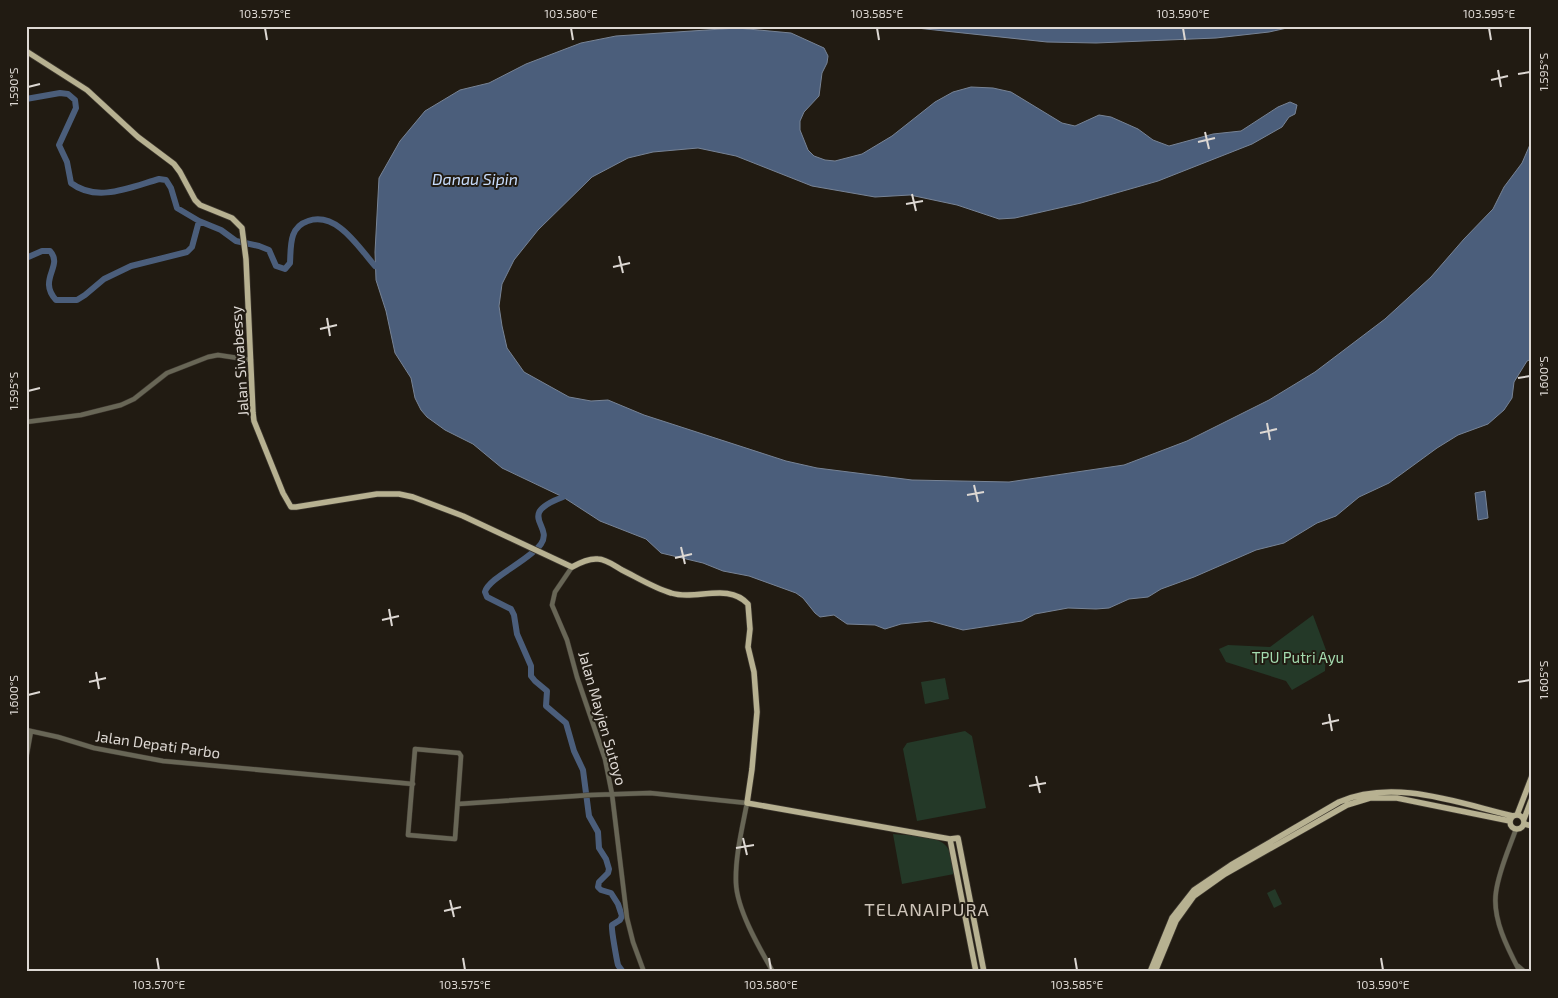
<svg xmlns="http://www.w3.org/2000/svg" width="1558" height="998" font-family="'Exo 2',sans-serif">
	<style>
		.green { fill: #243928 }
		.water { fill: #4b5e7b; stroke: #778395 }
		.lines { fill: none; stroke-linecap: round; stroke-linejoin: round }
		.river { stroke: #4b5e7b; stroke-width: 6 }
		.minor-casing { stroke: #3b352d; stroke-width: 5.5 }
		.major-casing { stroke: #3b352d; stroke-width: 7 }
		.minor { stroke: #686656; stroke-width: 4.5 }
		.major { stroke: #b7b191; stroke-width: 5.5 }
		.ticks { fill: none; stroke: #ddd8d3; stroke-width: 2 }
		.labels { text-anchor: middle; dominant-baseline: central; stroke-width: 4; stroke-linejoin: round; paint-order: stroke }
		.street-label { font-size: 15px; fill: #ddd8d3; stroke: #211b12 }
		.park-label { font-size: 15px; fill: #a4dbaf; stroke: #211b12 }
		.water-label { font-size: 16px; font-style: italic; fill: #c7dcfc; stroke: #211b12 }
		.quarter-label { font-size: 18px; letter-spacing: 1px; fill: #cfc6bb; stroke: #211b12 }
		.neatline { fill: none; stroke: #ddd8d3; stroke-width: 2 }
		.ticks-label { font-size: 12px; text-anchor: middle; fill: #ddd8d3 }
	</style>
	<rect width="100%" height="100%" fill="#211b12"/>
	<path class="green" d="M1313 615 1326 650 1325 671 1292 690 1286 681 1226 662 1219 649 1228 645 1270 647Z
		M945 678 949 699 925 704 921 682Z
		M965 731 972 736 986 808 917 821 903 749 907 743Z
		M893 834C907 836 938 834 947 847 952 854 952 866 954 874L902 884Z
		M1275 889 1282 904 1274 908 1267 893Z"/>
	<path class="water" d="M898 26H1296L1269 32 1216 38 1096 43 1047 42Z
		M737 28 791 33 824 48 828 56 827 63 822 73 819 96 804 112 800 121V130L808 150 814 156 825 160 835 161 862 154 892 136 935 102 953 92 971 87 993 88 1011 92 1062 123 1075 126 1099 115 1111 117 1138 129 1153 140 1169 146 1213 134 1241 131 1278 107 1290 102 1297 105 1295 114 1289 117 1282 127 1252 144 1158 181 1081 203 1015 218 999 219 957 205 910 195 875 197 812 186 736 156 698 148 653 152 628 158 592 177 538 230 514 260 502 284 499 306 502 326 507 348 524 372 569 397 591 401 608 400 644 415 786 461 817 468 912 480 1009 482 1124 465 1187 441 1269 400 1315 372 1385 319 1431 277 1464 239 1493 209 1504 187 1522 163 1532 140V359L1527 361 1514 382 1512 398 1504 410 1488 424 1458 435 1437 448 1389 483 1359 497 1336 516 1317 523 1284 543 1256 550 1194 577 1161 589 1148 597 1129 599 1109 608 1096 609 1068 608 1035 614 1022 621 963 630 930 621 901 624 885 629 875 625 847 624 834 615 820 617 815 613 803 598 796 593 749 576 723 571 703 563 661 553 646 539 600 521 563 497 502 468 473 444 445 430 427 417 421 410 415 398 411 378 395 353 386 311 376 280 375 252 379 178 400 141 425 111 460 90 489 83 526 64 581 43 616 36Z
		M1485 491 1488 518 1478 520 1475 493Z"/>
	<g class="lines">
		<path class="river" d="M26 99 60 93 68 94 75 100 76 108 59 145 67 162 71 183C97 203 131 187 159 179L166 180 171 188 177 208 199 221 221 230 236 241 259 246 269 250 276 266 285 269 290 263C291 246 289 227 308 221 337 211 359 248 375 266
			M26 258 42 251H50C64 266 37 279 56 300H77L85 295 104 279 131 266 187 252 192 247 199 221
			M563 497C515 515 554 525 541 544 530 560 488 578 485 592L487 597 511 609 514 615 517 634 531 666V676L535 681 547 691 546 706 566 723 574 751 583 770 589 816 598 832 599 848 606 859 609 869 608 873 599 882 598 887 601 890 611 893 618 904 622 916 620 920 612 925C611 929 617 961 618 965 619 967 622 970 623 972"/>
		<g class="minor-casing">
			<path id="minor" d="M26 422 81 415 121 405 134 399 167 373 208 357 218 355 251 360
				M572 567 555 592 552 605 567 640 577 677 605 759 612 794 627 918 633 942 644 972
				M26 730 58 737 94 748 163 761 413 784
				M415 749 459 753 461 756 455 839 408 835Z
				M26 759 31 731
				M458 804 591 795 650 793 747 803C742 829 735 857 736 883 737 910 760 949 773 972
				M1516 829C1509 849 1499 870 1496 892 1492 919 1508 949 1520 972
				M1518 966 1525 972"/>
		</g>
		<g class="major-casing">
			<path id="major" d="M26 51 87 90 138 137 174 164 180 172 195 200 200 205 232 218 242 228 246 259 253 413 254 421 283 493 291 507H296L377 494H399L413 497 463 516 572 567C579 563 589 558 598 559 606 559 615 566 622 570 638 578 654 588 671 593 696 601 728 582 748 604L750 629 748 647 754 672 757 712 752 769 747 803 950 839 958 838 984 972
				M1510 822a7 7 0 1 1 14 0a7 7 0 1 1-14 0Z
				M1517 815 1532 776
				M1524 819 1532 798
				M1524 824 1532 826
				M950 839 976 972
				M1150 972 1172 918 1194 890 1231 865 1339 802C1394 778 1458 803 1513 816
				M1155 972 1176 921 1194 896 1225 874 1347 805 1370 798H1397L1510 821"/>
		</g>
		<use href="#minor" class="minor"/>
		<use href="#major" class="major"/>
	</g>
	<path class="ticks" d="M265 28 267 40M571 28 573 40M877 28 879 40M1183 28 1185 40M1489 28 1491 40M1498 70 1501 87M1518 74 1530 72M1491 80 1508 76M28 87 40 84M1205 132 1209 149M1198 142 1215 138M912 194 916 211M906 204 923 201M619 256 623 273M613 267 630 263M327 318 330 336M320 329 337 325M1518 378 1530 376M28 391 40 388M1267 423 1270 440M1260 433 1277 429M974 485 978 502M967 495 984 492M681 547 685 564M675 558 692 554M389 609 392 626M382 620 399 616M96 672 99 689M89 682 106 678M1518 682 1530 680M28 695 40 692M1329 714 1332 731M1322 724 1339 720M1036 776 1040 793M1029 786 1046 783M743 838 747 855M736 848 754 845M450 900 454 917M444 911 461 907M157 958 159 970M463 958 465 970M769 958 771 970M1075 958 1077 970M1381 958 1383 970"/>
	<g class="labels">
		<g class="street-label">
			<text transform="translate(239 361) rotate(-94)">Jalan Siwabessy</text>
			<text transform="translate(603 718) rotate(74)">Jalan Mayjen Sutoyo</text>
			<text transform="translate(158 744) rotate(8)">Jalan Depati Parbo</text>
		</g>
		<g class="park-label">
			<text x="1298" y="657">TPU Putri Ayu</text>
		</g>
		<g class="water-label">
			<text x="475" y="178">Danau Sipin</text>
		</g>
		<g class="quarter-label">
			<text x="927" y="909">TELANAIPURA</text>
		</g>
	</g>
	<rect width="1558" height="998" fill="none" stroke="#211b12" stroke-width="55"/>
	<rect x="28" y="28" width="1502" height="942" class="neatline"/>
	<g class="ticks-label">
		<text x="265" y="18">103.575°E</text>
		<text x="571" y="18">103.580°E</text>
		<text x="877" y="18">103.585°E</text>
		<text x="1183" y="18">103.590°E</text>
		<text x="1489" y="18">103.595°E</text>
		<text transform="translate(1544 72) rotate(-90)" y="4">1.595°S</text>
		<text transform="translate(14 87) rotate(-90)" y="4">1.590°S</text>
		<text transform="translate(1544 376) rotate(-90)" y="4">1.600°S</text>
		<text transform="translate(14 391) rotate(-90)" y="4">1.595°S</text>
		<text transform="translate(1544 680) rotate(-90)" y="4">1.605°S</text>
		<text transform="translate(14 695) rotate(-90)" y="4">1.600°S</text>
		<text x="159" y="989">103.570°E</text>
		<text x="465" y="989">103.575°E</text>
		<text x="771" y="989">103.580°E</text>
		<text x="1077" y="989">103.585°E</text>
		<text x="1383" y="989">103.590°E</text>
	</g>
</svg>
